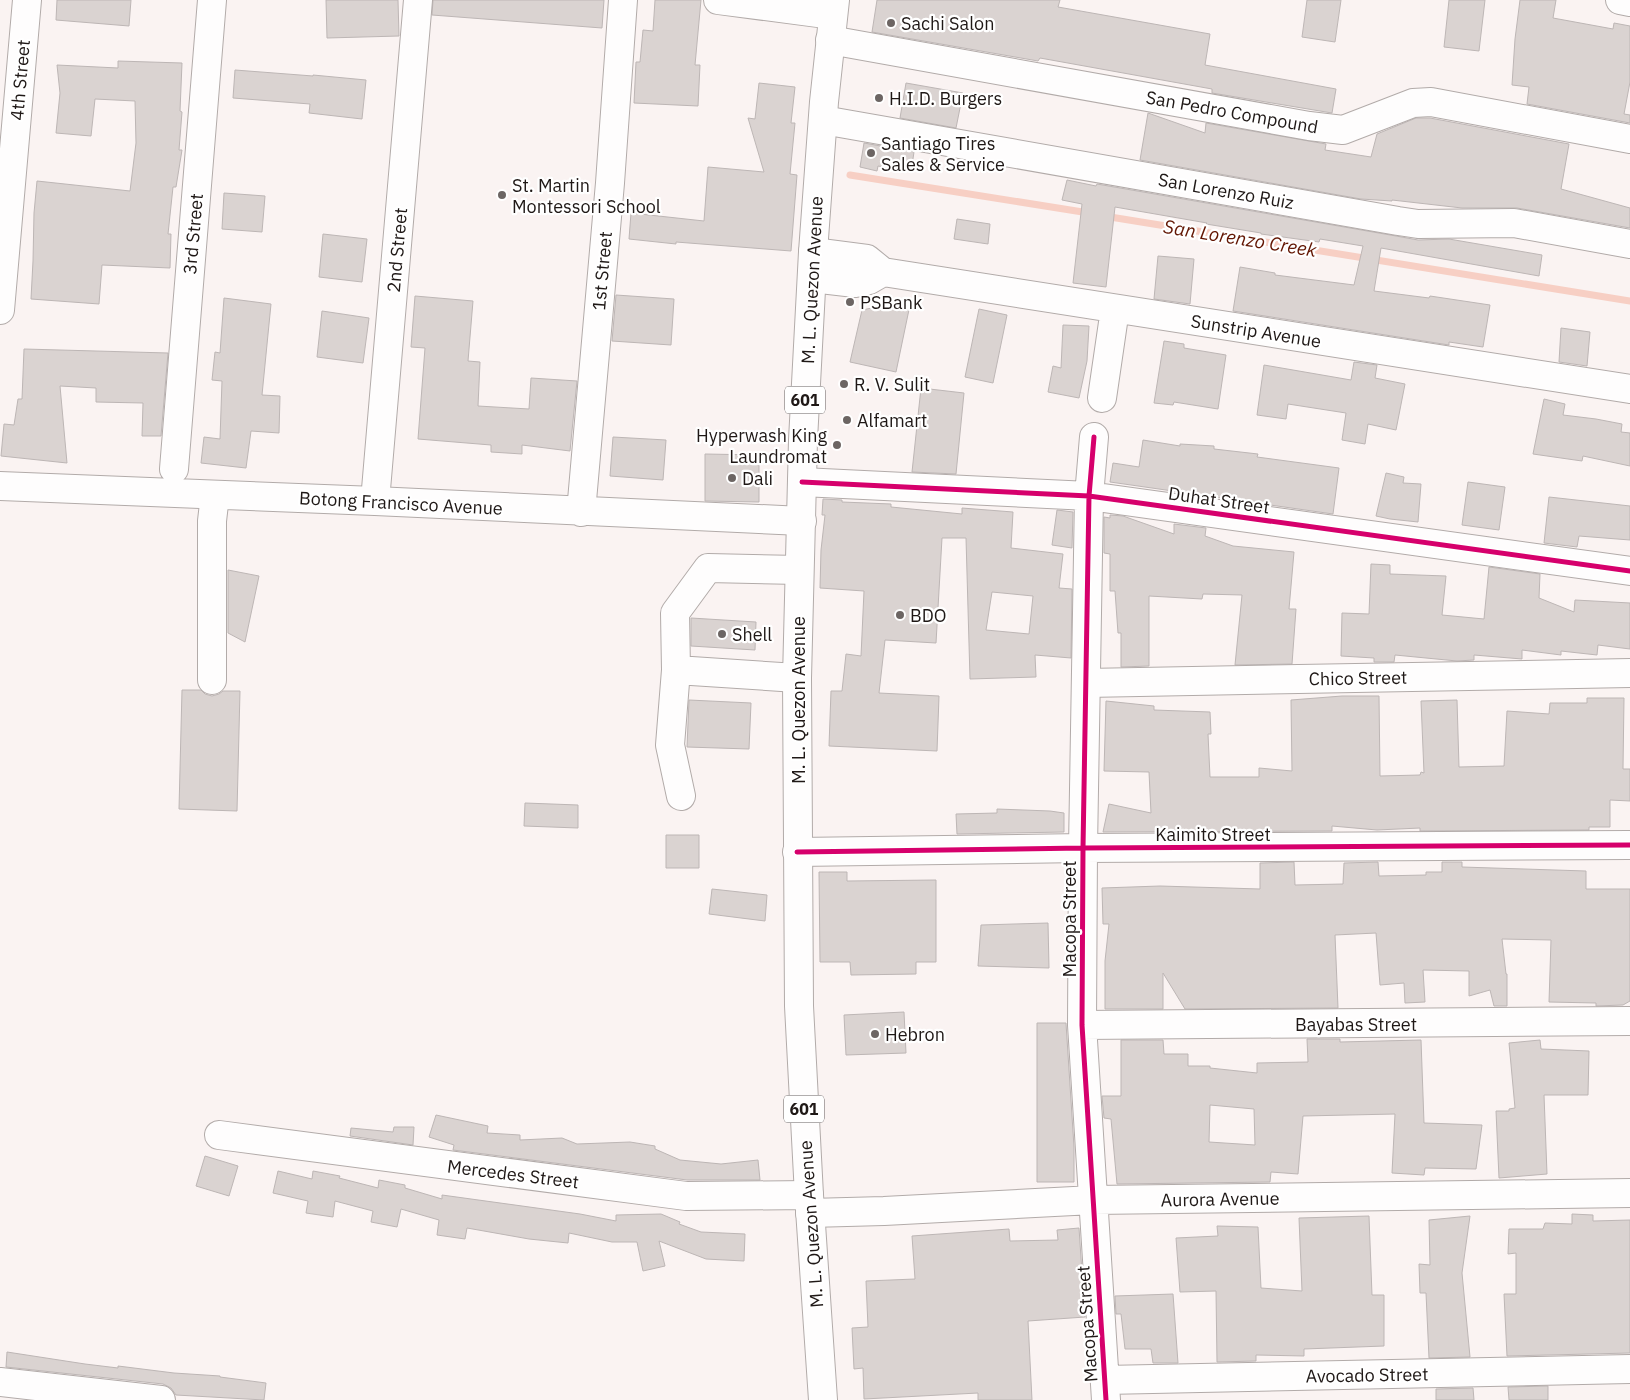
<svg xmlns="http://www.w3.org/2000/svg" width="1630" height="1400" font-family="'IBM Plex Sans',sans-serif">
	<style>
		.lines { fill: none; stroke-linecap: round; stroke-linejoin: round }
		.stream { stroke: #f7cfc4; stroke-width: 7 }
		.building { fill: #dad3d1; stroke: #bdb6b5; fill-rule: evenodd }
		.minor-casing { stroke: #b2aba9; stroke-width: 30 }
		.major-casing { stroke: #b2aba9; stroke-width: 30 }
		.minor { stroke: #fefdfd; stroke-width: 28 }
		.major { stroke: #fefdfd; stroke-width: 28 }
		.cycleway-casing { stroke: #fff; stroke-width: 8 }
		.cycleway { stroke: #d6006c; stroke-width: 5 }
		.poi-dot { fill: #6c6563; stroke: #fff; stroke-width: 2 }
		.labels { text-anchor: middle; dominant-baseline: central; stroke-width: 4.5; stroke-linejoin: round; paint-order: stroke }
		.shield { fill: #fff; stroke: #625d5c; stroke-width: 1 }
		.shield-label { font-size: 16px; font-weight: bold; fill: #1f1816 }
		.poi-label { font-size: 18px; fill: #1f1816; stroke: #fff; text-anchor: start }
		.street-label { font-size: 18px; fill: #1f1816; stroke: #fff }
		.water-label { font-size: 19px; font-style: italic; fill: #621502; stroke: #fff }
	</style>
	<rect width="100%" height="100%" fill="#faf3f2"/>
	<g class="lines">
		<path class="stream" d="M850 175 1089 213
			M1104 216 1630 301"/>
	</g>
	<path class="building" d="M57 0H131L129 26 56 20Z
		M326 0H398L399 36 327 38Z
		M433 0H604L602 28 432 15Z
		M655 0H701L695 65H700L698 106 634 103 636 62H640L643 30 653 31Z
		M877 0H1060L1058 7 1210 34 1205 65 1336 89 1332 113 1212 93V89L1040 58 1038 61 872 32Z
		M1307 0H1341L1335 42 1302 37Z
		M1449 0H1485L1479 51 1444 47Z
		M1520 0H1556L1553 18 1613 29 1614 23 1630 26V82L1624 114 1630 115V123L1527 104 1529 87 1512 85 1515 39Z
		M118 61 182 63 180 111 182 112 179 150H182L176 187H173L168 234H171L170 268 102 265 99 304 31 299 33 261 34 213 37 181 130 191 136 143 135 101 95 99 91 136 56 133 60 93 57 65 118 68Z
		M235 70 313 76V75L366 80 362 119 309 113 310 104 233 98Z
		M759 83 795 87 791 123H795L790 174 797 175 791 251 676 242V244L629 239 631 213 704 221 708 167 764 172 748 118 755 119Z
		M906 83 963 93 956 128 900 118Z
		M1148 113 1205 133 1206 123 1326 144 1325 150 1371 157 1377 134 1416 118H1430L1569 144 1561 189 1630 208V228L1517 208H1462L1392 200V201L1361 199 1140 160Z
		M864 143 914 152 911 172 878 166 877 171 860 167Z
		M1067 180 1096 186 1097 184 1396 236 1418 240 1449 239 1542 255 1539 276 1381 248 1374 291 1429 298 1430 296 1490 305 1483 347 1449 342V345L1233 311 1240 267 1275 273V275L1354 285 1363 246 1320 239 1319 242 1261 234V233L1206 224 1207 223 1115 207 1106 287 1073 283 1082 204 1062 200Z
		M224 193 265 196 262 232 222 229Z
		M957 219 990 224 988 244 954 239Z
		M323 234 367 239 362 282 319 277Z
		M1158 256 1194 259 1190 304 1154 299Z
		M616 295 674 299 671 345 612 341Z
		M415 296 473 301 468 361 480 362 478 406 529 409 531 378 577 381 570 451 522 445V454L491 452V445L418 439 425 348 411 347Z
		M224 298 271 304 262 395 280 396 279 433 251 431 246 468 201 463 204 437 220 439 222 381 212 380 215 352 220 353Z
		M911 300 896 372 850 362 862 310Z
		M979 309 1007 315 993 383 965 377Z
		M322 311 369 318 363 363 317 357Z
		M1063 325 1089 326 1087 361 1079 398 1048 392 1053 366 1061 368Z
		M1561 328 1590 332 1587 366 1559 362Z
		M1164 341 1184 344V348L1226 355 1218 409 1174 402 1173 405 1154 403Z
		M24 349 168 353 161 436H142L143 403 96 402V388L60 386 67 463 1 456 4 424 14 425 18 399H22Z
		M1354 362 1377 365 1375 378 1405 384 1396 430 1368 424 1365 444 1342 440 1346 413 1288 404 1286 419 1257 415 1264 365 1351 380Z
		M921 388 964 393 956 474 912 472Z
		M1544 399 1565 404 1563 415 1596 419 1622 424 1621 432 1630 433V466L1583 456 1582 461 1533 454Z
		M613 437 666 440 663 480 610 476Z
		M1143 440 1180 446V444L1214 446V449L1258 454 1257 457 1339 468 1333 514 1110 482 1113 463 1139 467Z
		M705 454 759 455V502L705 501Z
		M1386 473 1404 477 1403 483 1421 484 1418 522 1390 519 1376 516Z
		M1468 482 1505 487 1499 530 1462 525Z
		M1549 497 1630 506V540L1579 536 1577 547 1544 543Z
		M823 499 842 500V502L891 504V507L962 514V508L1013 512 1011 548 1063 554 1059 588 1072 589 1071 658 1035 655 1036 677 970 679 966 538H942L936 643 885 640 879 693 939 696 937 751 829 746 831 691H842L846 654 861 656 864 591 820 588 821 550 825 515H822ZM992 592 1033 596 1029 634 986 630Z
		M1057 510 1073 512 1072 548 1052 545Z
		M1110 515 1123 516 1174 534V524L1206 528 1205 536 1233 546 1294 552 1289 609H1296L1292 664 1235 665 1242 595 1203 594 1202 599 1149 596V666L1121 667V633H1118L1115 591H1110V554L1104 553V517L1110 518Z
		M1371 564 1390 565V574L1446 576 1442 615 1484 619 1489 567 1540 574 1539 598 1574 612 1575 600 1630 603V649L1598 645 1597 655 1561 651V655L1522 650V659L1474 655V660L1457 661 1395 655 1394 662H1374V658L1341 656 1342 613 1369 614Z
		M228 570 259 576 245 642 228 633Z
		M691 618 756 622 755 650 691 646Z
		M182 690H201L205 694 212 696 219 694 223 691H240L237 811 179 809Z
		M1342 696H1379L1380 776 1420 775 1421 772 1424 773 1421 701 1457 700 1459 767 1504 766 1507 711 1549 714 1550 703H1587V698H1624L1623 769H1630V801L1610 800V827H1589V830L1420 831V828L1377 830 1332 826V831L1103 832 1109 804 1151 813 1149 772 1104 771 1106 701 1154 706V710L1210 712 1211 734H1208L1210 777H1259V768L1292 771 1291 700Z
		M689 700 751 703 749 749 687 747Z
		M525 803 578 805V828L524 826Z
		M997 809 1050 811 1064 813V832L957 834 956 814 997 813Z
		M666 835H699V868H666Z
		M1294 862 1295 885 1343 884 1344 863 1378 862 1379 876 1426 875V872H1442V862H1462V867L1586 871V889H1630V1001L1623 1005 1596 1006V1003L1549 1002 1551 940 1502 939 1506 974H1507V1006H1494L1490 990 1469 996V971L1423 970 1425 1002 1405 1003 1404 983 1380 985 1376 933 1335 935 1338 1008 1185 1009 1163 973V1009H1105V961L1109 924H1103L1102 888 1160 886 1260 889V863Z
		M819 872H847V881L936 880V962H916V974L851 975 850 962H820Z
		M712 889 767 895 765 921 709 914Z
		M1048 923 1049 968 978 966 981 925Z
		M904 1012 906 1053 846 1055 844 1015Z
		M1037 1023H1066L1074 1147V1182H1037Z
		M1307 1039H1340V1042L1421 1040 1424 1123 1482 1125 1476 1169 1425 1168 1424 1175 1392 1173 1395 1114 1303 1116 1298 1174 1271 1172 1270 1182 1117 1184 1111 1119 1104 1118 1102 1096H1121V1040H1163L1164 1054H1188V1066H1210V1068L1257 1073V1063L1308 1062ZM1210 1105 1254 1109 1255 1145 1209 1142Z
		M1540 1040 1541 1049 1589 1051 1588 1095H1544L1547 1174 1499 1178 1496 1111H1509V1109L1515 1108 1509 1043Z
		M436 1115 488 1126 487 1133 520 1135V1140L562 1138 577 1144 630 1142 655 1146V1149L680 1160 721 1164 758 1160 760 1180H687L453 1150 454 1145 429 1137Z
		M394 1127H414L413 1145 350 1136 351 1128 393 1132Z
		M205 1156 238 1166 229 1196 196 1186Z
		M278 1171 312 1179 313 1171 340 1176 339 1178 378 1188 379 1180 405 1185V1188L442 1199V1195L580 1214 616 1221V1215L661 1214 680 1222 679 1224 701 1232 745 1234 744 1261 706 1259 659 1241 665 1266 643 1271 637 1242H612L569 1233 568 1243 529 1239 467 1228 465 1239 437 1235 439 1220 401 1209 397 1227 371 1222 373 1211 335 1201 333 1217 306 1213 308 1201 273 1193Z
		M1572 1214 1593 1215V1221L1630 1220V1353L1507 1356 1504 1294H1516V1253L1508 1254 1509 1229H1543L1545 1223 1572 1224Z
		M1369 1216 1372 1295H1384V1346L1304 1349V1356L1256 1355V1361L1217 1362 1216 1291 1180 1292 1176 1238 1218 1236 1217 1226 1258 1227 1261 1288 1302 1291 1299 1218Z
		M1470 1216 1462 1273 1470 1357 1429 1358 1426 1293H1420L1419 1264 1430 1265 1429 1220Z
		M1079 1228 1085 1317 1028 1321 1032 1400H978V1393L864 1399 863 1368 854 1369 852 1328 868 1327 866 1281 915 1279 912 1236 1009 1229 1010 1241 1058 1240 1057 1230Z
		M1173 1294 1178 1363H1153L1151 1349H1125L1121 1314H1116L1115 1296Z
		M7 1352 85 1364 118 1368V1366L174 1373 220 1376V1377L266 1383 264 1400 176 1395 171 1388 163 1384 6 1367Z
		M1548 1386V1400H1509L1508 1387Z
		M1473 1388 1474 1400H1436V1389Z"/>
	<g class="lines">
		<g class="minor-casing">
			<path id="minor" d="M718 0 833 15
				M1620 0 1630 2
				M830 40 1309 126 1343 130 1413 103 1431 102 1630 139
				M823 120 1398 221 1418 224 1514 223 1630 244
				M813 252 867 259 883 272
				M883 272 1630 389
				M812 278 855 283 869 280 883 272
				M0 310 27 0
				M1102 398 1115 309
				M1094 437 1089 496 1083 848 1082 1025 1106 1400
				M174 469 212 0
				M802 482 1089 496 1630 571
				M0 486 375 501 802 521
				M375 501 418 0
				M581 512 610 183 623 0
				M676 670 670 745 681 796
				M797 678 676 670 675 613 708 568 799 570
				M212 680V521L215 495
				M1086 683 1630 673
				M797 852 1083 848 1630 845
				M1082 1025 1630 1021
				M219 1135 686 1196 809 1195
				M810 1213 884 1211 1093 1200 1630 1193
				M1105 1380 1630 1369
				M0 1382 161 1400"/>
		</g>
		<g class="major-casing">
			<path id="major" d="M823 1400 809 1195 799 1006 797 678 803 440 813 252 824 102 835 0"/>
		</g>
		<use href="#minor" class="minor"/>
		<use href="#major" class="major"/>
		<g class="cycleway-casing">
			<path id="cycleway" d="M1094 437 1089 496 1083 848 1082 1025 1106 1400
				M802 482 1089 496 1630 571
				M797 852 1083 848 1630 845"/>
		</g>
		<use href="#cycleway" class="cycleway"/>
	</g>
	<g class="poi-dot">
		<circle cx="891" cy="23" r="5"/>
		<circle cx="879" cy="98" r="5"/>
		<circle cx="871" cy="153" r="5"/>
		<circle cx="502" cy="195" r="5"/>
		<circle cx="850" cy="302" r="5"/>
		<circle cx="844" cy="384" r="5"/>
		<circle cx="847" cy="420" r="5"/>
		<circle cx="837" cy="445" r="5"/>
		<circle cx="732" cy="478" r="5"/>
		<circle cx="900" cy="615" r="5"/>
		<circle cx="722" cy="634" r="5"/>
		<circle cx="875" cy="1034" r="5"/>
	</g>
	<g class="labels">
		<g class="shield">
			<rect x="785" y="386.5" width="40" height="27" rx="4"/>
			<rect x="784" y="1095.5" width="40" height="27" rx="4"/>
		</g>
		<g class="shield-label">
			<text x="805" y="400">601</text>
			<text x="804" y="1109">601</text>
		</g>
		<g class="poi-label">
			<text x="901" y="23">Sachi Salon</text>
			<text x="889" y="98">H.I.D. Burgers</text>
			<text x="881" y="143">Santiago Tires<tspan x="881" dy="21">Sales &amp; Service</tspan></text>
			<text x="512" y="185">St. Martin<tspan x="512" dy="21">Montessori School</tspan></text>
			<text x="860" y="302">PSBank</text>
			<text x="854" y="384">R. V. Sulit</text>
			<text x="857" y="420">Alfamart</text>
			<text x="827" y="435" text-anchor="end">Hyperwash King<tspan x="827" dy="21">Laundromat</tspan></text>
			<text x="742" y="478">Dali</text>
			<text x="910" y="615">BDO</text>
			<text x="732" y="634">Shell</text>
			<text x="885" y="1034">Hebron</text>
		</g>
		<g class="street-label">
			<text transform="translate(20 80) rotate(-85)">4th Street</text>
			<text transform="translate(1232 112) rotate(10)">San Pedro Compound</text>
			<text transform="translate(1226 191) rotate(10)">San Lorenzo Ruiz</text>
			<text transform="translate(193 234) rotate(-85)">3rd Street</text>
			<text transform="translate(397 250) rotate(-85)">2nd Street</text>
			<text transform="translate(602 271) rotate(-85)">1st Street</text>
			<text transform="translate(812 280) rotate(-87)">M. L. Quezon Avenue</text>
			<text transform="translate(1256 331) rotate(9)">Sunstrip Avenue</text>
			<text transform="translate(1219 500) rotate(8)">Duhat Street</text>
			<text transform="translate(401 503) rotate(3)">Botong Francisco Avenue</text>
			<text transform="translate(1358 678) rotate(-1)">Chico Street</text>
			<text transform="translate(798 700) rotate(-90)">M. L. Quezon Avenue</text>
			<text x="1213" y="834">Kaimito Street</text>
			<text transform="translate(1069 919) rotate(-90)">Macopa Street</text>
			<text x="1356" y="1024">Bayabas Street</text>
			<text transform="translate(513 1174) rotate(7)">Mercedes Street</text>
			<text transform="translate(1220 1199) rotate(-1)">Aurora Avenue</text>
			<text transform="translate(811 1224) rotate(-94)">M. L. Quezon Avenue</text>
			<text transform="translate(1087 1324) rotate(-94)">Macopa Street</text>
			<text transform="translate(1367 1375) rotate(-1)">Avocado Street</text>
		</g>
		<g class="water-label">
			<text transform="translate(1240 238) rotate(9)">San Lorenzo Creek</text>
		</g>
	</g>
</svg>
